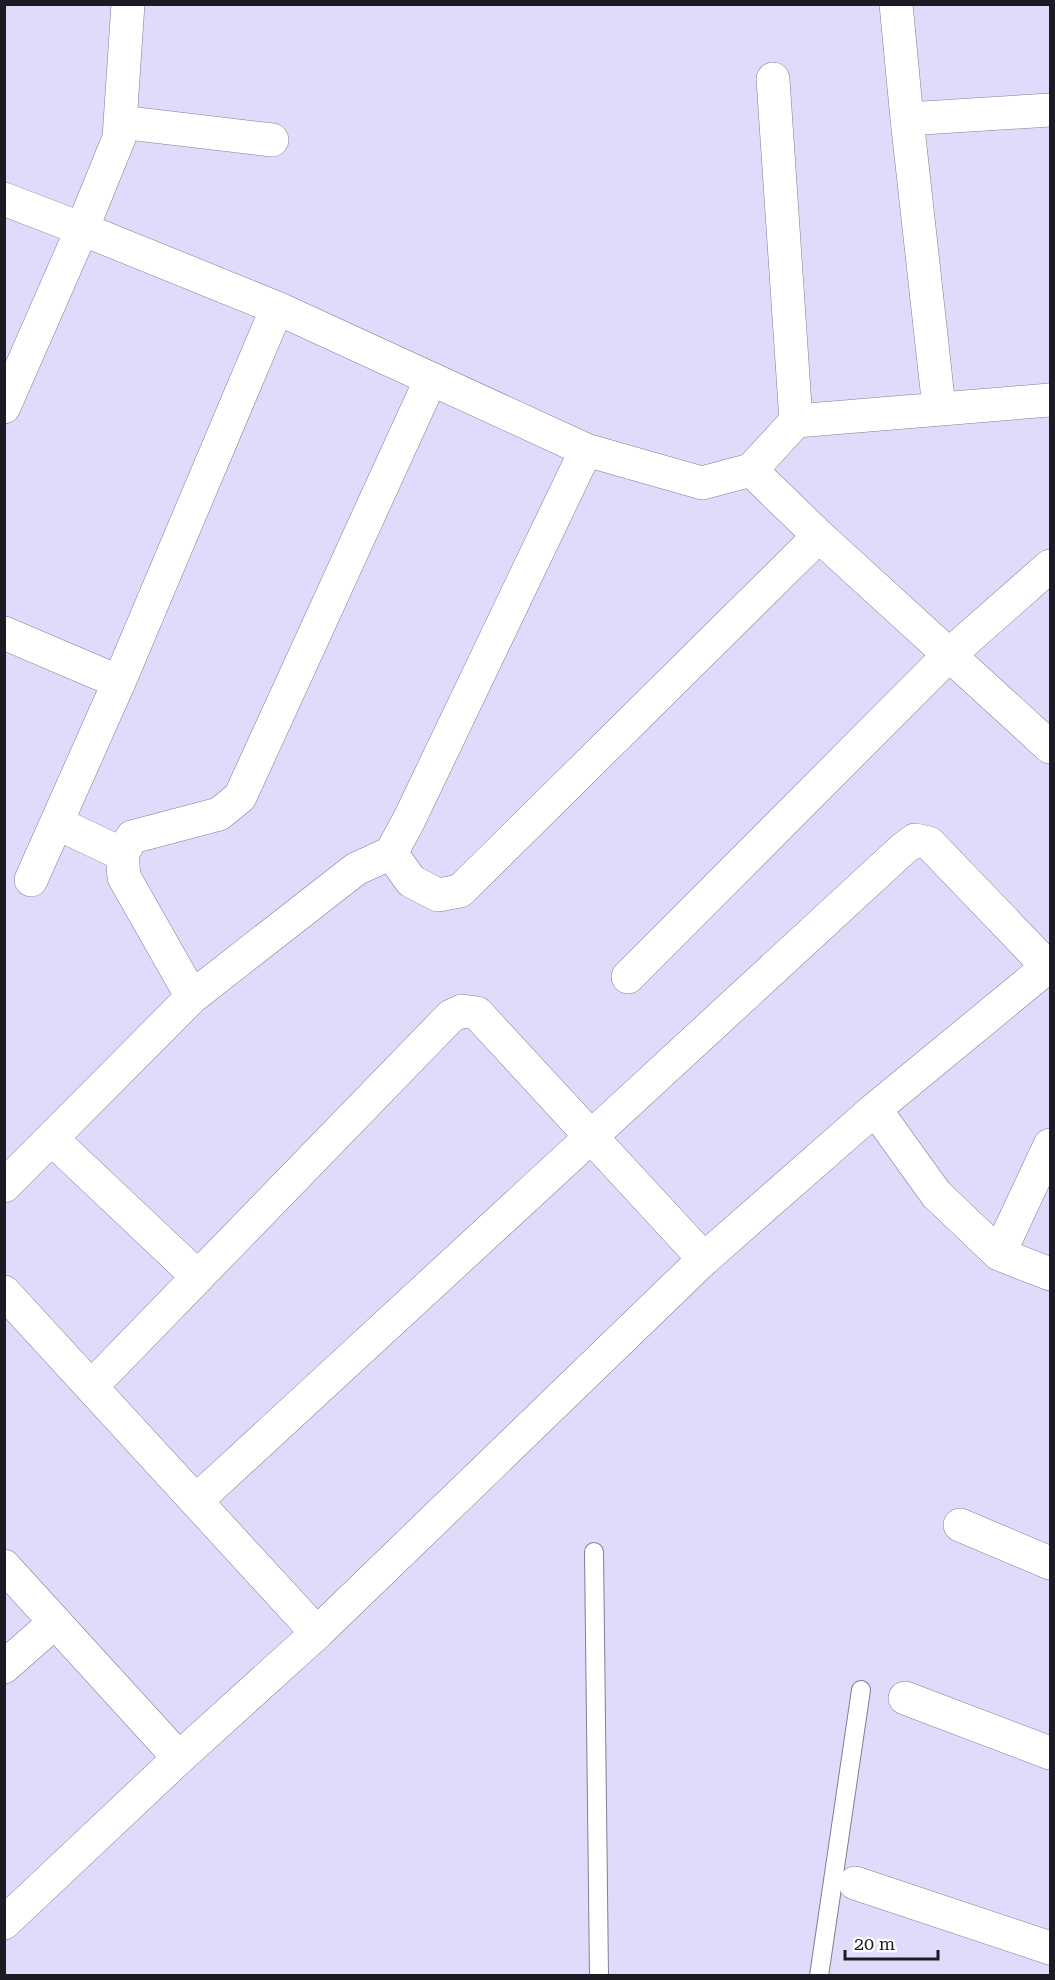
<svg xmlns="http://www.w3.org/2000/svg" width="1055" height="1980" font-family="'Roboto Serif',serif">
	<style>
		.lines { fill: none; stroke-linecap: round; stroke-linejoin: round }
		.service-casing { stroke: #837c98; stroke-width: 20 }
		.minor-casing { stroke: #837c98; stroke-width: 34 }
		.service { stroke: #fff; stroke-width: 18 }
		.minor { stroke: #fff; stroke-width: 33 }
	</style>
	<rect width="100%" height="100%" fill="#e2dafa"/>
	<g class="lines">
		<g class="service-casing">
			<path id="service" d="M594 1552 599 1976
				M819 1976 861 1690"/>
		</g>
		<g class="minor-casing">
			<path id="minor" d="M896 4 907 119 1050 110
				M773 79 796 421
				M907 119 939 408
				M120 122 272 140
				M4 199 82 229 119 138 128 4
				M4 407 82 229 277 308 586 450 702 483 751 470 796 421 1050 400
				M751 470 819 536 1050 747
				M4 633 119 682
				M57 823 122 854
				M391 853 411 881 438 895 460 891 819 536
				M31 880 119 682 277 308
				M628 977 949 655 1050 566
				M192 997 124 877 122 854 132 837 219 814 240 797 431 379
				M875 1109 936 1194 999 1254 1050 1274
				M52 1139 198 1277
				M4 1186 192 997 356 869 391 853 408 822 586 450
				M999 1254 1050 1145
				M4 1292 317 1633
				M91 1387 451 1016 462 1011 477 1013 704 1259
				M196 1501 903 849 915 840 929 843 1050 969
				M960 1525 1050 1563
				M4 1566 179 1758
				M4 1667 55 1622
				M905 1698 1050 1753
				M855 1883 1050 1948
				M4 1923 179 1758 317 1633 704 1259 875 1109 1050 965"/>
		</g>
		<use href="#service" class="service"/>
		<use href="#minor" class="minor"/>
	</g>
	<rect width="1055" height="1980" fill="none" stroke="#1c1a24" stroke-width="12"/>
	<path d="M845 1950v9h93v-9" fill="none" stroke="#1c1a24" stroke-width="3"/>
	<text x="854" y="1950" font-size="18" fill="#1c1a24" stroke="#ffffff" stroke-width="4.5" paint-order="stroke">20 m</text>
</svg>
